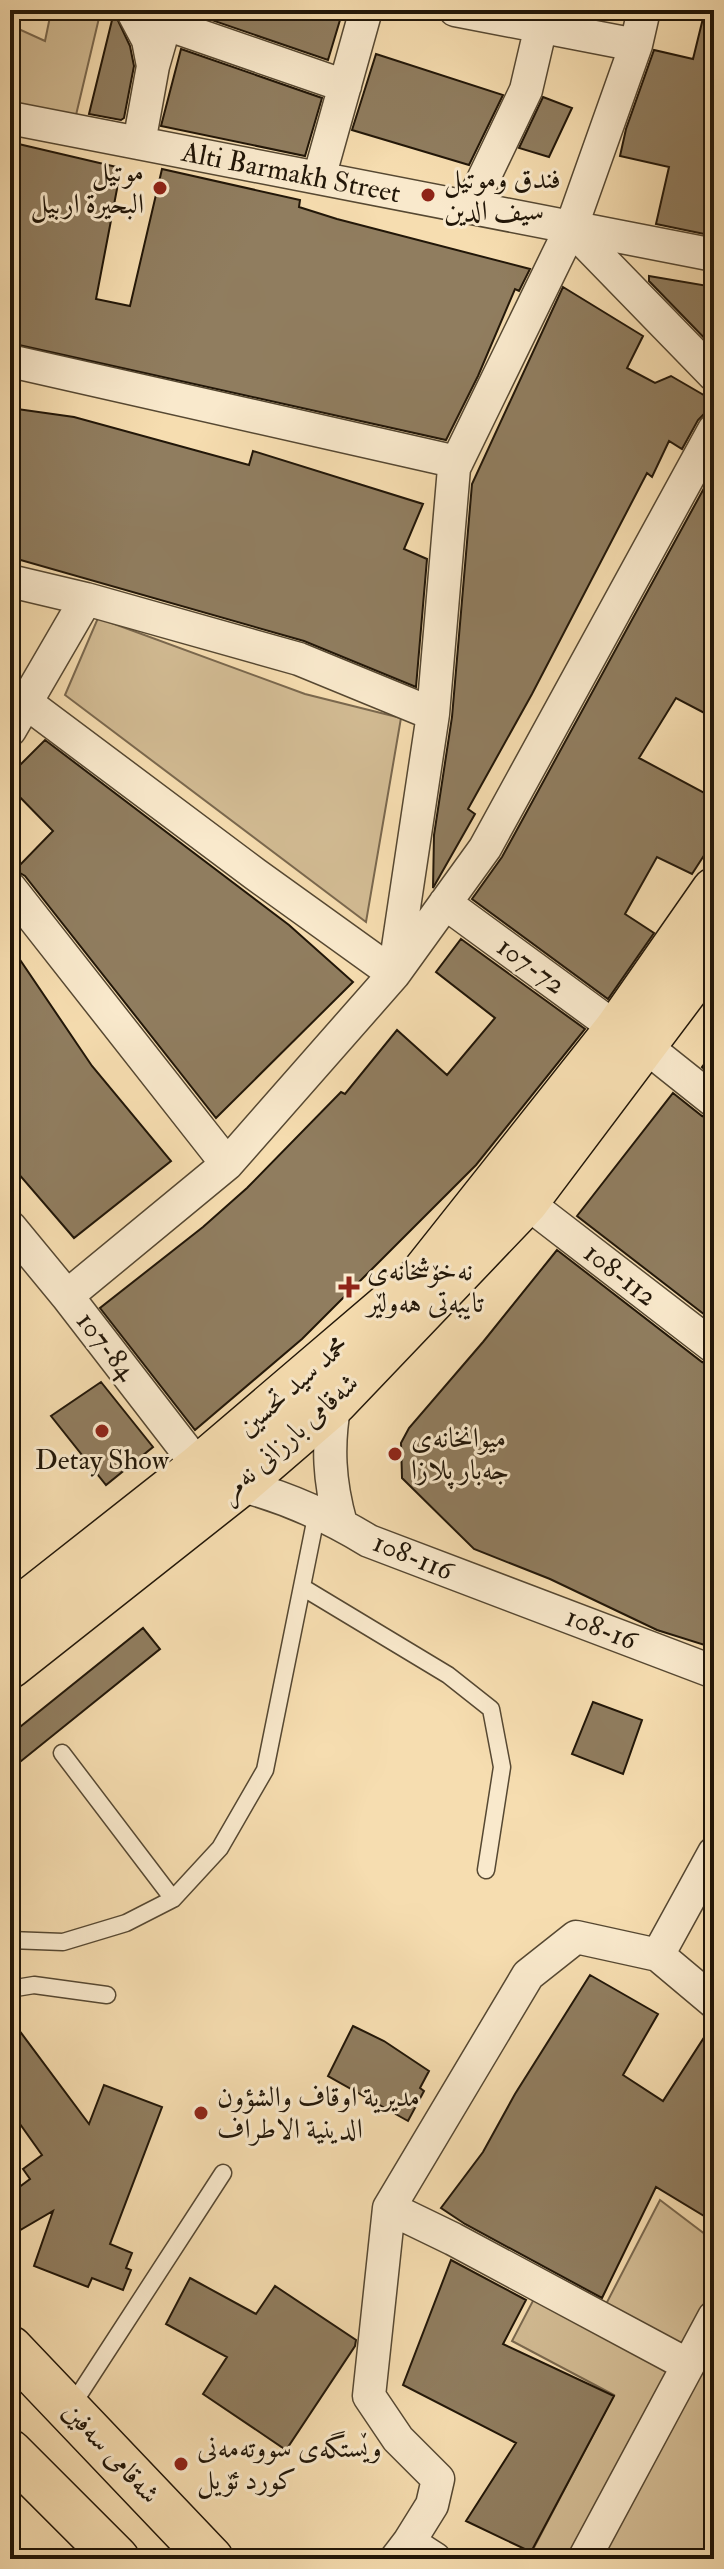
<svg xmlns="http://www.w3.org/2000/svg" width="724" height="2569" font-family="'IM FELL Double Pica',Amiri,serif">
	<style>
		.green { fill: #d2bb93; stroke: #7a684e; stroke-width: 2 }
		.building { fill: #907d5f; stroke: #211608; stroke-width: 2 }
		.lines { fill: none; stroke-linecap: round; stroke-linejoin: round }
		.lane-casing { stroke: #564832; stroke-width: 19 }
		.street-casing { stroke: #564832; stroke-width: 35 }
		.primary-casing { stroke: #211608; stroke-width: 47 }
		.lane { stroke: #f9e9cc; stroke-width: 16 }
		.street { stroke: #f9e9cc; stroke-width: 32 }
		.primary { stroke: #f6ddb0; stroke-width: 44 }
		.poi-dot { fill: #8f2418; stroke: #f9e9cc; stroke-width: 3 }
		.labels { text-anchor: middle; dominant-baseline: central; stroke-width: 6; stroke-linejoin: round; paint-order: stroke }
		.poi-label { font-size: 28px; fill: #211608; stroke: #f9e9cc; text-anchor: start }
		.street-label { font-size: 28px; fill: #211608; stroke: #f9e9cc }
	</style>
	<rect width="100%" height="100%" fill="#f6ddb0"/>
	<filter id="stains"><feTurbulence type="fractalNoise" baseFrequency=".0025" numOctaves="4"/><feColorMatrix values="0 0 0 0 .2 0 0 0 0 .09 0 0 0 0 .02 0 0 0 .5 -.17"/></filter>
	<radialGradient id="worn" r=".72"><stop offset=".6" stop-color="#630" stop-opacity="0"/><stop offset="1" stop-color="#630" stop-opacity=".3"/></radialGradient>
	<path class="green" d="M67 10H93L99 18 76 115 10 102V25L45 41 51 12Z
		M98 618 305 694 401 718 366 922 65 695Z
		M660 2200 714 2241V2307L690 2354 605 2306Z
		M536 2295 686 2374 589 2559H528L614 2395 512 2341Z
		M714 2333V2559H591Z"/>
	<path class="building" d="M192 10H343L328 60 191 13Z
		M705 10H714V236L656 224 669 167 620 156 626 129 654 50 693 59Z
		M114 12 130 46 134 66 124 118 121 120 89 114Z
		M181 49 322 98 305 156 161 126Z
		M376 54 503 95 469 165 352 130Z
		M543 97 572 108 549 157 519 148Z
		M10 142 121 168 96 299 130 306 162 169 300 200 299 207 337 219 530 269 519 291 515 289 478 376 446 440 10 343Z
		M649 276 714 287V348L649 281Z
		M563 287 643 336 627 368 655 383 671 376 714 401V411L705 413 698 420 682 449 669 441 652 477 647 473 532 694 468 809 475 814 433 888 434 835 452 717 472 484Z
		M10 408 74 417 249 465 253 451 423 504 404 549 427 559 416 687 304 641 10 557Z
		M714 470V718L676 698 639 758 714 798V840L692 874 657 857 625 914 654 933 608 999 472 899 502 857Z
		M45 740 289 925 353 982 216 1118 25 876 15 870 53 831 10 787V775Z
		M461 939 585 1029 476 1165 302 1339 195 1430 100 1308 203 1227 247 1188 341 1092 345 1094 397 1030 447 1075 495 1018 436 972Z
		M10 945 92 1066 171 1161 74 1238 10 1164Z
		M714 1051V1077L702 1067Z
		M673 1093 702 1116 714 1120V1322L577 1216Z
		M557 1250 702 1362 714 1366V1648L657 1630 550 1579 474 1549 402 1478 401 1443 409 1428 483 1342Z
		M101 1382 153 1447 106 1485 51 1416Z
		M143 1628 160 1649 10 1770V1735Z
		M593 1702 642 1720 623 1774 572 1754Z
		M590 1975 658 2014 623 2075 663 2101 714 2022V2222L656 2187 602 2298 465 2224 441 2208 483 2152 515 2094Z
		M10 2018 89 2124 104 2085 162 2107 110 2244 132 2253 126 2268 131 2270 123 2290 92 2278 88 2287 34 2266 53 2211 10 2236V2194L30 2179 23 2169 42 2155 10 2110Z
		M353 2026 384 2041 429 2071 420 2088 424 2091 408 2121 328 2076Z
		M451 2260 526 2300 503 2344 614 2396 531 2552 466 2521 516 2443 403 2385Z
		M190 2278 256 2314 275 2286 356 2340 355 2346 286 2450 203 2394 227 2357 166 2324Z"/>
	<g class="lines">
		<g class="lane-casing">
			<path id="lane" d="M302 1587 448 1675 491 1709 502 1767 486 1870
				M62 1753 173 1899
				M10 1940 63 1942 126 1923 173 1899 220 1848 265 1770 317 1512
				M10 1989 34 1985 107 1995
				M71 2407 223 2173"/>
		</g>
		<g class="street-casing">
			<path id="street" d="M132 10 148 40 153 66
				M455 10 636 45
				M166 24 345 86
				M10 118 714 255
				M139 143 153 66 169 10
				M319 178 366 10
				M470 207 526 90 541 26
				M571 228 714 375
				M10 361 457 462
				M10 581 86 599 299 659 433 714
				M28 704 255 874 394 974 433 714 454 468 571 228 636 45 644 10
				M10 730 86 599
				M10 888 227 1164
				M445 903 617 1029
				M645 1046 714 1101
				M526 1202 714 1347
				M10 1227 67 1296 199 1467
				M67 1296 227 1164 394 974 485 848 714 430
				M335 1402C327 1445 329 1482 341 1524
				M239 1485C286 1497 328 1516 369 1541L714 1672
				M714 1853 658 1955 714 2002
				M389 2208 453 2239 688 2365
				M409 2542 432 2505 438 2479 398 2439 369 2396 389 2208 528 1975 576 1937 658 1955
				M396 2559 409 2542 435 2559
				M584 2559 714 2317"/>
		</g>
		<g class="primary-casing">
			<path id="primary" d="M10 1616 199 1467 418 1280 617 1029 714 890
				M10 1666 239 1485 335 1402 526 1202 714 952
				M10 2348 211 2559
				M10 2452 117 2559"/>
		</g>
		<use href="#lane" class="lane"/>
		<use href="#street" class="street"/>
		<use href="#primary" class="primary"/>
	</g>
	<g class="poi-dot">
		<circle cx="160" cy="188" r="8"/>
		<circle cx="428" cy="195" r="8"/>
		<path d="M345 1275h8v8h8v8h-8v8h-8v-8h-8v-8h8z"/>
		<circle cx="102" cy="1431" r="8"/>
		<circle cx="395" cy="1454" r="8"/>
		<circle cx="201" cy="2113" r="8"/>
		<circle cx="181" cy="2464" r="8"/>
	</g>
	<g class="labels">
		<g class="poi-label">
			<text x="144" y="172" text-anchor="end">موتيل<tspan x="144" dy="32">البحيرة اربيل</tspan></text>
			<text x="444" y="179">فندق وموتيل<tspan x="444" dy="32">سيف الدين</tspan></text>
			<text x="367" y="1271">نەخۆشخانەی<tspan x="367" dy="32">تایبەتی هەولێر</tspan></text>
			<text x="411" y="1438">میوانخانەی<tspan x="411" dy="32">جەبار پلازا</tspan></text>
			<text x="102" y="1460" text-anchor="middle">Detay Show</text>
			<text x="217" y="2097">مديرية اوقاف والشؤون<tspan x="217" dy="32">الدينية الاطراف</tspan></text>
			<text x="197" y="2448">وێستگەی سووتەمەنی<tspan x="197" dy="32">کورد ئۆیل</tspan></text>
		</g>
		<g class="street-label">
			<text transform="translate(291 173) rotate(11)">Alti Barmakh Street</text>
			<text transform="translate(531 966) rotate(36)">107-72</text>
			<text transform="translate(620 1275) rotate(38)">108-112</text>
			<text transform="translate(106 1346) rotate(52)">107-84</text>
			<text transform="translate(293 1386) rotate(-41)">محمد سید تحسین</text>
			<text transform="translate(289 1438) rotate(-42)">شەقامی بارزانی نەمر</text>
			<text transform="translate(413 1557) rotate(22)">108-116</text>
			<text transform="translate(601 1629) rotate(21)">108-16</text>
			<text transform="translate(111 2453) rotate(47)">شەقامی سەفین</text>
		</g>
	</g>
	<rect width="724" height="2569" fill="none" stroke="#f6ddb0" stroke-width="40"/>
	<rect x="12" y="12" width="700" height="2545" fill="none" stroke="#211608" stroke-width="4"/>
	<rect x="20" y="20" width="684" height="2529" fill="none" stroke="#211608" stroke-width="2"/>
	<rect width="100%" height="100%" filter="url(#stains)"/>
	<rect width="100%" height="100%" fill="url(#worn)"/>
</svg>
